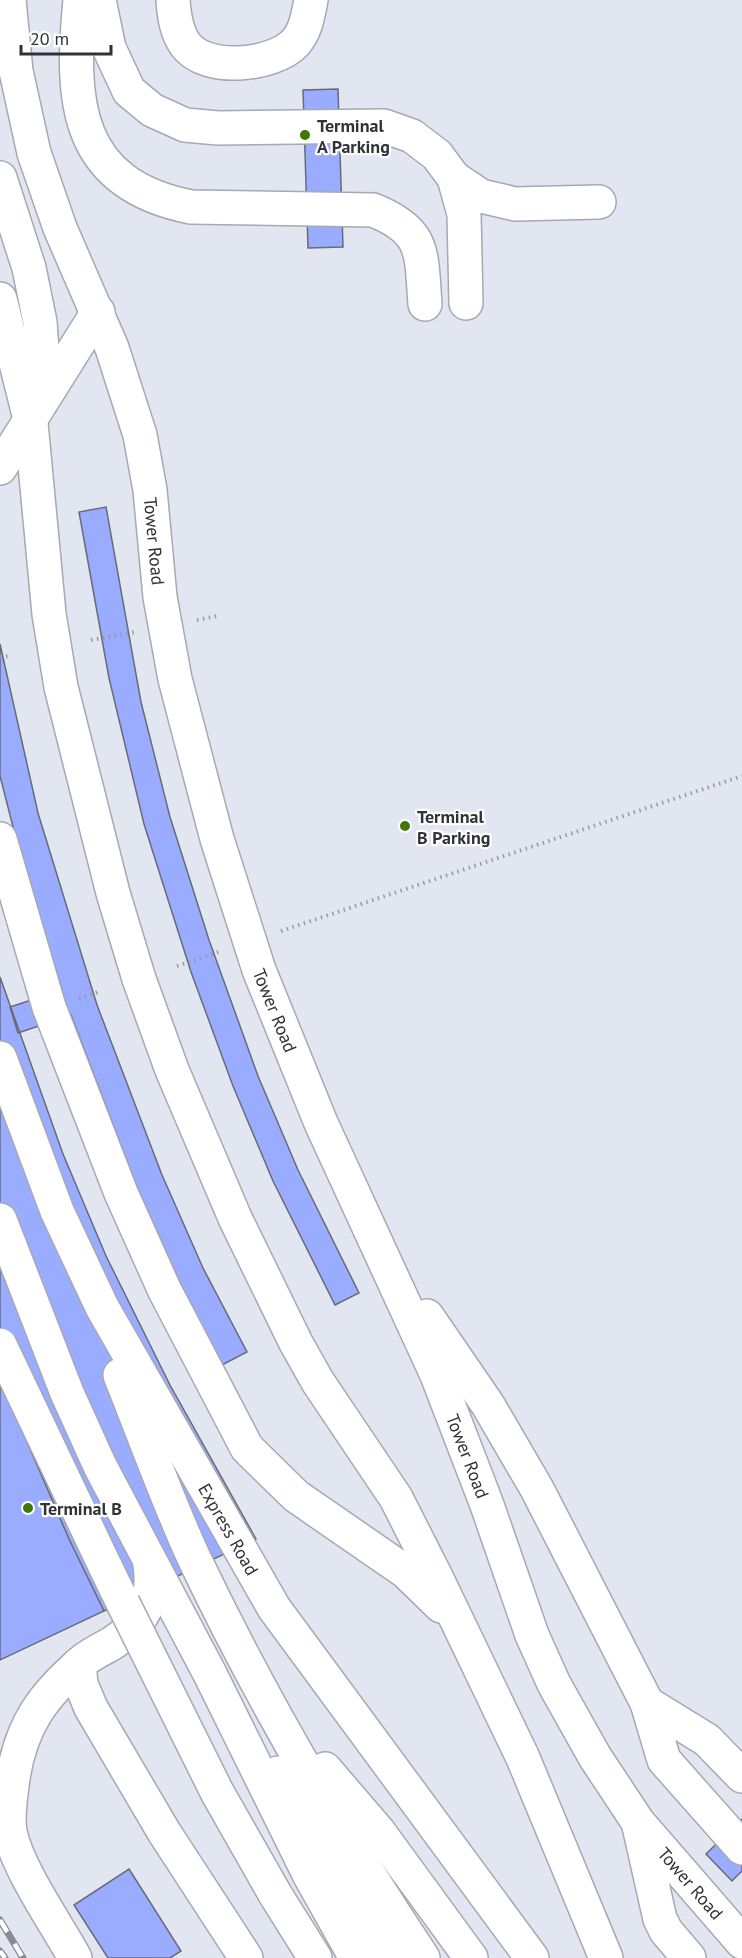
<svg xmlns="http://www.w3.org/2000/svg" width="742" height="1958" font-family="'PT Sans',sans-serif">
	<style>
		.building { fill: #99acff; stroke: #686b75; stroke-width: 1.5 }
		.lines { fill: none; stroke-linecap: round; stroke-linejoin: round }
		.minor-casing { stroke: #a6a9b4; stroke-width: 36 }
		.path { stroke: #979ba3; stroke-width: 4; stroke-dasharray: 1.5 4.5; stroke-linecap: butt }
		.minor { stroke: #fff; stroke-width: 33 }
		.rail-casing { stroke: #888b92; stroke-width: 7 }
		.rail { stroke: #fff; stroke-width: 4.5; stroke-dasharray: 14; stroke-linecap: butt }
		.minor-bridge-casing { stroke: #a6a9b4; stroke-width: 36; stroke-linecap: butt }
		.minor-bridge { stroke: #fff; stroke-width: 33 }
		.poi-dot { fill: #437600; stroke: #fff; stroke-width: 2 }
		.labels { text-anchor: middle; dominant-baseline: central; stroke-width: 4.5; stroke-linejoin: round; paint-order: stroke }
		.poi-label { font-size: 18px; font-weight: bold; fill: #303236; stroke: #fff; text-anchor: start }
		.street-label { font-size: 18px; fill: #303236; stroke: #fff }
	</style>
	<rect width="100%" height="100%" fill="#e2e6f1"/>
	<path class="building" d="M338 89 343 247 308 248 303 90Z
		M106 507 141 702 170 817 209 940 258 1076 298 1170 359 1293 335 1305 273 1181 233 1086 191 972 144 824 109 678 79 512Z
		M0 644 38 813 97 1005 162 1175 203 1268 247 1352 222 1365 178 1279 136 1185 71 1015 18 1033 10 1007 62 990 21 858 0 776Z
		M0 977 63 1154 106 1256 170 1385 256 1539 104 1611 69 1539 0 1379Z
		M0 1379 69 1539 104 1611 0 1660Z
		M742 1819V1871L732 1881 706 1854Z
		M129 1869 181 1951 170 1958H108L74 1905Z"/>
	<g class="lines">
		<g class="minor-casing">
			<g id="minor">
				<path id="s1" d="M9 0 16 71 34 153 60 228 112 348 140 435 150 490 160 597 175 679 217 839 259 970 321 1123 437 1375 487 1505 532 1635 554 1684 595 1757 638 1822 742 1942"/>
				<path d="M80 0C70 101 74 184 191 207L373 210C426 231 421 253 425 304"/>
				<path d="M99 0 109 48 129 91 152 110 185 125 218 128 384 126 412 136 437 155 454 178 464 214 466 303"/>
				<path d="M173 0C174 15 176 31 185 44 205 73 273 66 295 43 306 31 308 15 311 0"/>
				<path d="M0 178 29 268 40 322 42 349 33 409"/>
				<path d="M454 178 481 196 515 204 599 202"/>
				<path d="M0 299 31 423 49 614 61 687 113 893 139 979 172 1070 235 1218 296 1343 318 1382 396 1498 436 1577 523 1758 606 1958"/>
				<path d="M0 468 98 312"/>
				<path d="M0 839 49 1007 121 1193 164 1289 247 1448 296 1496 406 1572 441 1606"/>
				<path id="s2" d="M0 1058 57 1211 102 1307 274 1608 532 1958"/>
				<path d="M0 1220 67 1393 100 1466 210 1674 310 1876 356 1958"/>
				<path d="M427 1316 488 1405 537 1489 647 1703 664 1760 742 1848"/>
				<path d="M120 1375C144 1435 166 1497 193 1556 259 1695 338 1830 423 1958"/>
				<path d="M105 1566 123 1603"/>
				<path d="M79 1664 81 1684 91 1708 164 1832 246 1958"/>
				<path d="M647 1703 707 1740 742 1776"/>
				<path d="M325 1769 379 1832 471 1958"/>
				<path d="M278 1773 391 1958"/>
				<path d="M639 1826 660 1919 666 1931 689 1958"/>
				<path d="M275 1894 315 1958"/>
				<path d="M75 1958C56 1923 18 1870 10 1832 7 1814 11 1796 13 1778 21 1725 43 1695 84 1660 92 1654 102 1649 111 1644 144 1623 155 1601 150 1564"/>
			</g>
		</g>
		<path class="path" d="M197 620 217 616
			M91 640 135 632
			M0 657 9 656
			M281 931 742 776
			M177 966 219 952
			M79 999 98 992"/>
		<use href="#minor" class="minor"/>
		<g class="rail-casing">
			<path id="rail" d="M0 1920 23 1958
				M0 1951 5 1958"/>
		</g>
		<use href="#rail" class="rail"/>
		<g class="minor-bridge-casing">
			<path id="minor-bridge" d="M0 1345 105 1566
				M123 1603 217 1792 275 1894"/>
		</g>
		<use href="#minor-bridge" class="minor-bridge"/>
	</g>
	<g class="poi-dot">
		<circle cx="305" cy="135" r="6"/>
		<circle cx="405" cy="826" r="6"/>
		<circle cx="28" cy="1508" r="6"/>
	</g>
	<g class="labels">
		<g class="poi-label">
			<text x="317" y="125">Terminal<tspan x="317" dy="21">A Parking</tspan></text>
			<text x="417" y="816">Terminal<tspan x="417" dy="21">B Parking</tspan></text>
			<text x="40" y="1508">Terminal B</text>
		</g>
		<g class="street-label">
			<text stroke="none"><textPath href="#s1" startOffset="564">Tower Road</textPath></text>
			<text stroke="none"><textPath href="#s1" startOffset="1050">Tower Road</textPath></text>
			<text stroke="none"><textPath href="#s1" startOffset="1536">Tower Road</textPath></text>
			<text stroke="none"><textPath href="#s2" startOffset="525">Express Road</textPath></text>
			<text stroke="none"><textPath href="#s1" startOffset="2022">Tower Road</textPath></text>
		</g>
	</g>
	<path d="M21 45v9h90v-9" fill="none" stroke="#303236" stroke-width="3"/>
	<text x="30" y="45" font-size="18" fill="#303236" stroke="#ffffff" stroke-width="4.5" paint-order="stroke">20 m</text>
</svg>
